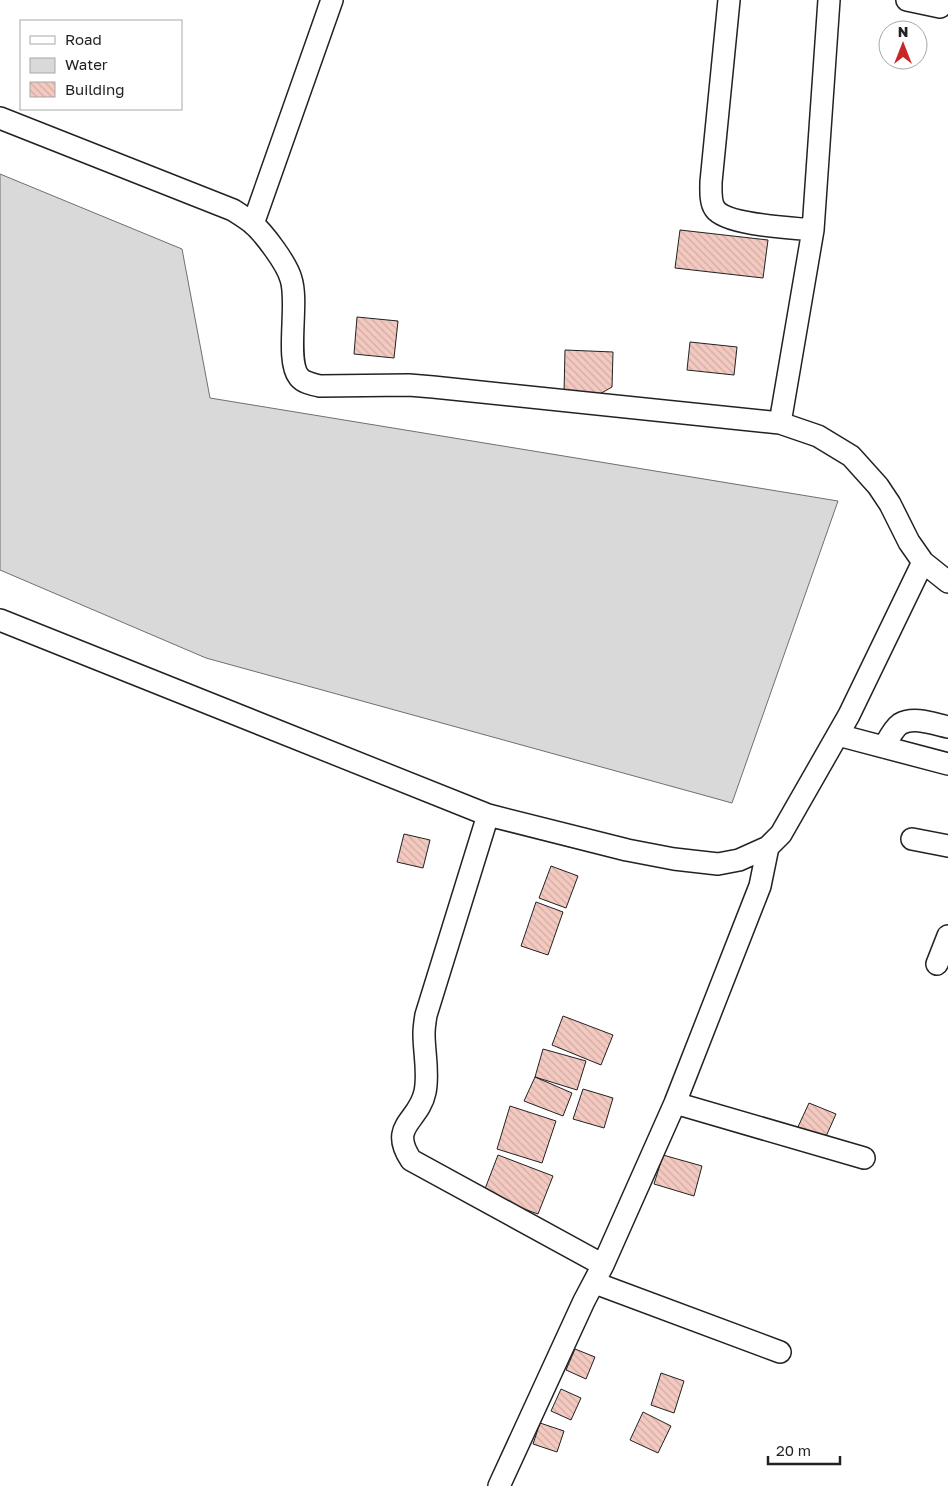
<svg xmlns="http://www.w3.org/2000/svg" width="948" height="1486" font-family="'Golos Text',sans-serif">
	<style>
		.water { fill: #d9d9d9; stroke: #6f6f6f }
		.building { fill: url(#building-back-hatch); stroke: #222 }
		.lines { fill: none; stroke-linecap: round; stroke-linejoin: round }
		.minor-casing { stroke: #222; stroke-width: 24 }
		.minor { stroke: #fff; stroke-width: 21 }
	</style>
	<defs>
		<pattern id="building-back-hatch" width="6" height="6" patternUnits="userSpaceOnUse" patternTransform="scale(1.25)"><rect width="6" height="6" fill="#f3c9c0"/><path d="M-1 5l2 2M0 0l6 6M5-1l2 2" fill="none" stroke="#d0aca5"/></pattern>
	</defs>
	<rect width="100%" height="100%" fill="#fff"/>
	<path class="water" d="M0 174 182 249 210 398 838 501 732 803 206 658 0 570Z"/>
	<path class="building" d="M680 230 768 240 763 278 675 268Z
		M357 317 398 321 394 358 354 354Z
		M690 342 737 347 734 375 687 370Z
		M565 350 613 352 612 387 598 395 564 393Z
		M404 834 430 840 423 868 397 862Z
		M551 866 578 876 566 908 539 898Z
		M536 902 563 912 548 955 521 946Z
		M563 1016 613 1035 601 1065 552 1045Z
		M543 1049 586 1061 577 1090 535 1077Z
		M535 1077 572 1093 563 1116 524 1101Z
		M583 1089 613 1098 604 1128 573 1119Z
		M809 1103 836 1114 824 1141 797 1129Z
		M510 1106 556 1121 542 1163 497 1149Z
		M498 1155 553 1176 538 1214 483 1194Z
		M663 1155 702 1166 694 1196 654 1184Z
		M575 1349 595 1357 586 1379 566 1370Z
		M661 1373 684 1381 674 1413 651 1405Z
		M561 1389 581 1398 571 1420 551 1411Z
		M643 1412 671 1426 658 1453 630 1440Z
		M540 1423 564 1431 557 1452 533 1444Z"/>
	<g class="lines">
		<g class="minor-casing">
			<path id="minor" d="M729 0 711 182C711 190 710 202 715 209 726 225 793 228 813 230
				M907 0 940 7
				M0 118 233 210C239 214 246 218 252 223 264 233 287 264 291 279 299 303 285 360 299 377 304 383 312 384 320 386L409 385 433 387 780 423 818 436 851 456 878 486 890 504 909 542 923 562 948 582
				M253 224 332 0
				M780 423 813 230 829 0
				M0 620 488 815 627 850 674 859 718 864 739 860 768 847 781 834 849 715 923 562
				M838 735 948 764
				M884 747C888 740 893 729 900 724 914 716 934 724 948 727
				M488 815 426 1015C425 1021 424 1028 424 1034 424 1053 429 1073 425 1092 419 1122 388 1125 411 1160L603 1265
				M912 839 948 846
				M937 964 948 936
				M675 1103 864 1158
				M595 1283 780 1352
				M499 1486 584 1301 603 1265 675 1103 760 886 768 847"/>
		</g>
		<use href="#minor" class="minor"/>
	</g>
	<rect x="20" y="20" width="162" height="90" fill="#ffffff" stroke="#a7a7a7"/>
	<rect x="30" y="36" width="25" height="8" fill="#ffffff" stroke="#a7a7a7"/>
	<text x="65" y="45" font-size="15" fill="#222222">Road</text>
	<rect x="30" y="58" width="25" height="15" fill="#d9d9d9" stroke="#a7a7a7"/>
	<text x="65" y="70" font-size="15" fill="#222222">Water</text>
	<rect x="30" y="82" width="25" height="15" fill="url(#building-back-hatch)" stroke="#a7a7a7"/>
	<text x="65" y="95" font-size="15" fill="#222222">Building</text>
	<g transform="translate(903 45)"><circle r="24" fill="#ffffff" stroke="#a7a7a7"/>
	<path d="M0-4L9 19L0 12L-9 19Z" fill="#c62828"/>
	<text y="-8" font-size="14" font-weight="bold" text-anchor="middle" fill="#222222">N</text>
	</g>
	<path d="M768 1456v8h72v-8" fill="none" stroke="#222222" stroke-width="2.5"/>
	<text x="776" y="1456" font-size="15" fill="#222222" stroke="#ffffff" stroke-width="4" paint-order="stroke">20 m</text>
</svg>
